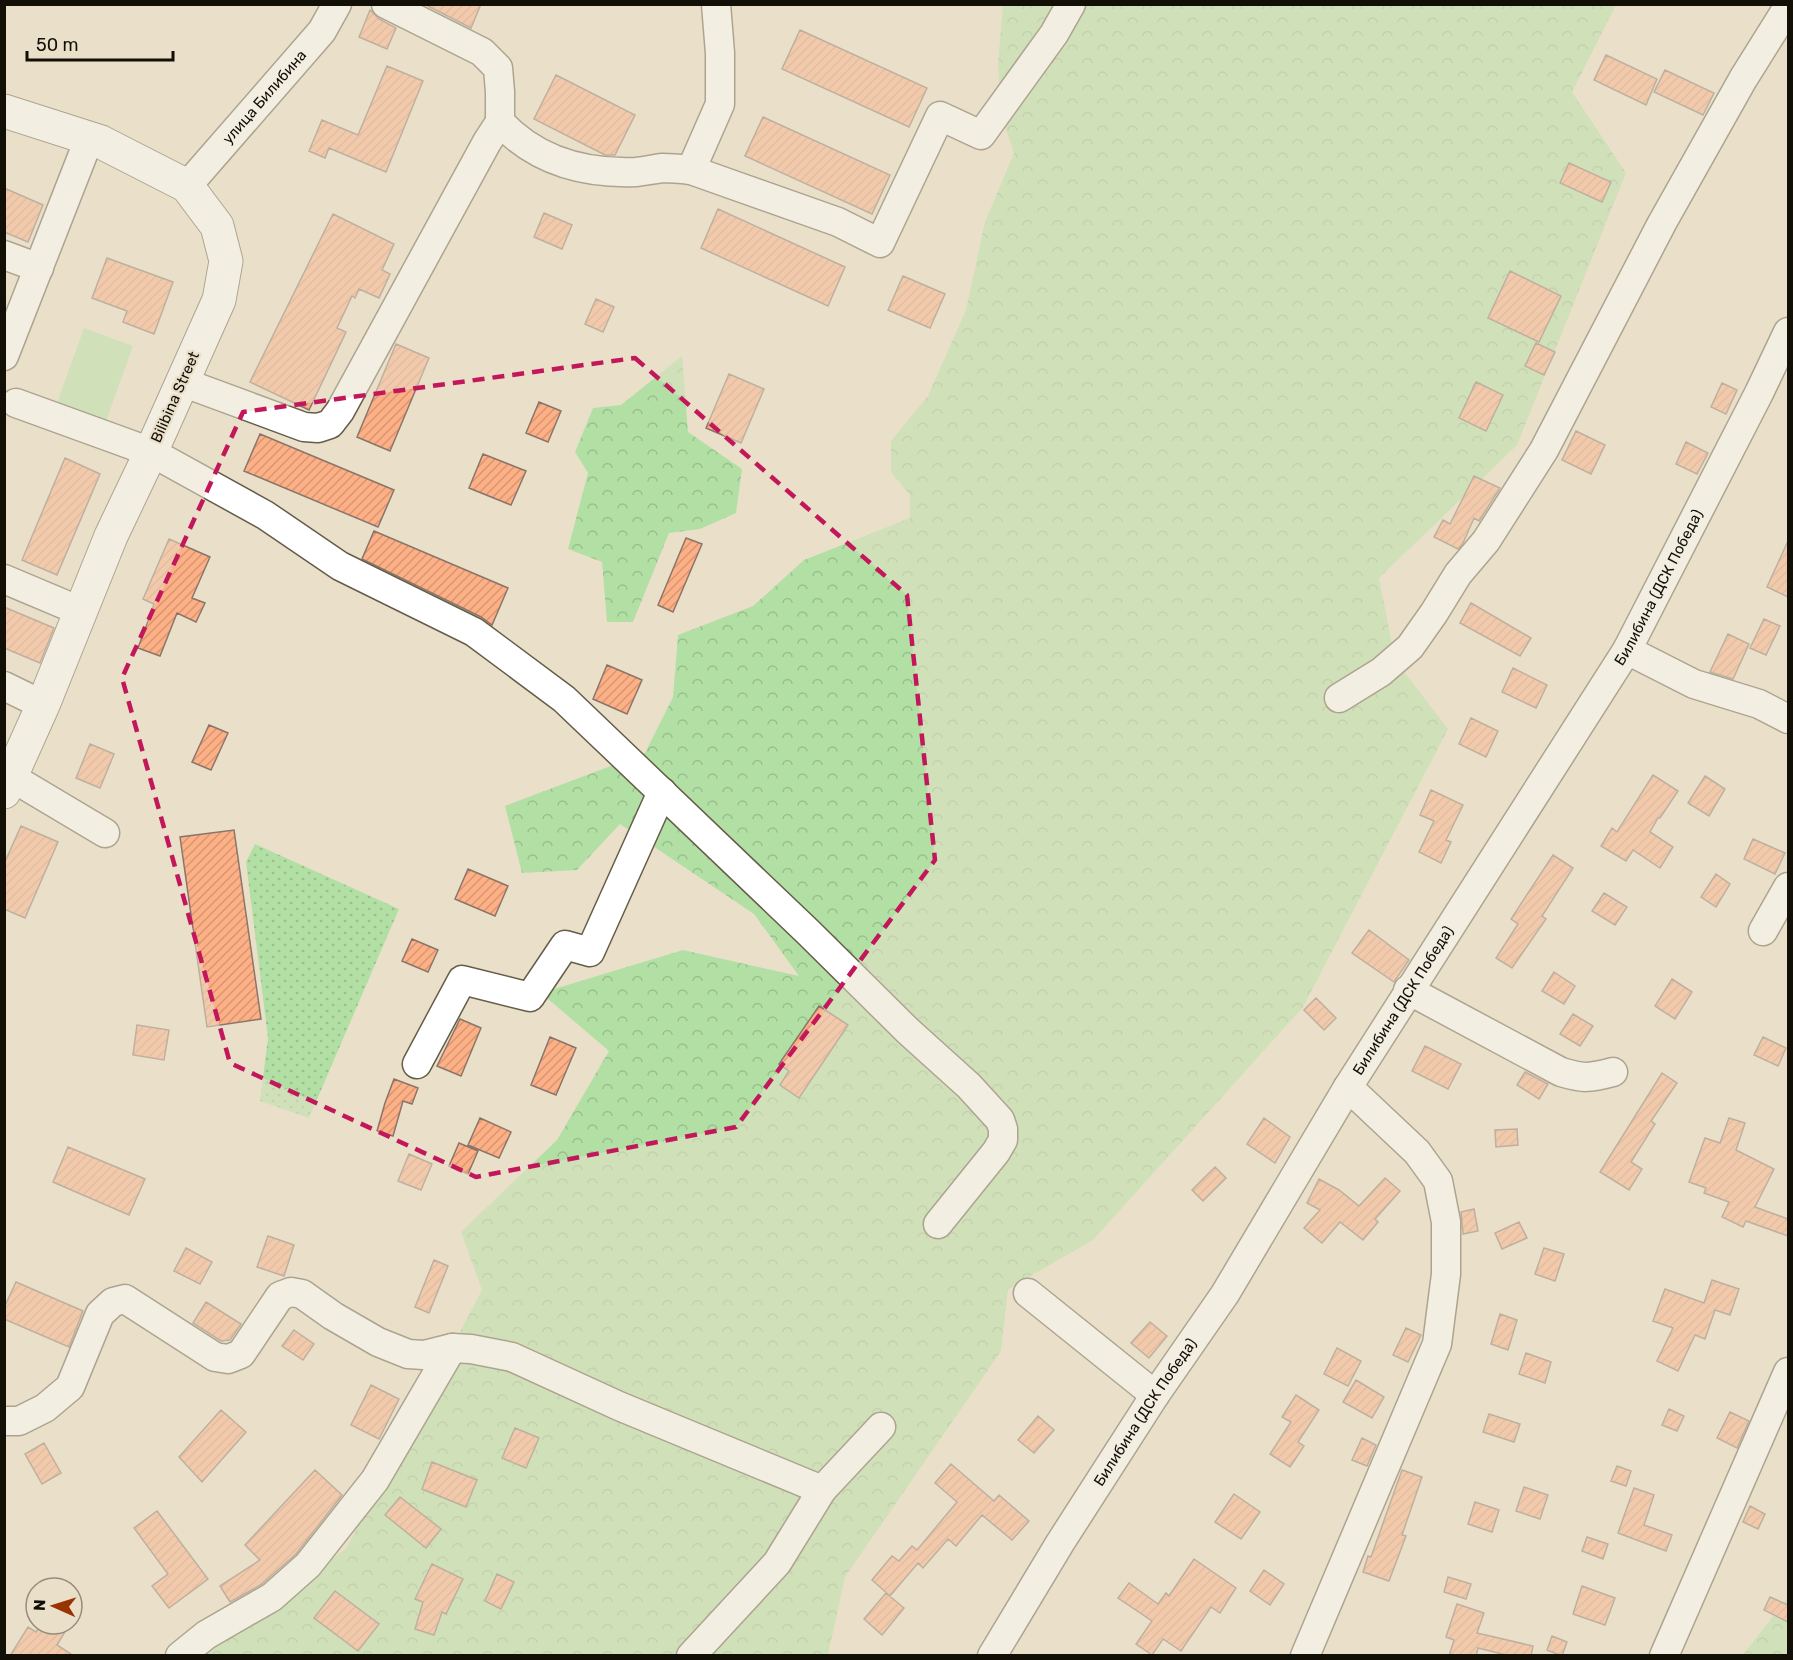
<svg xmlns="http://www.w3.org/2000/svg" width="1793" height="1660" font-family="Rubik,sans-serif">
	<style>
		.grass { fill: #b2e0a4 }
		.forest { fill: url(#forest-crowns) }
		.park { fill: url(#park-dots) }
		.building { fill: url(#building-hatch); stroke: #8b756a; stroke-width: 1.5 }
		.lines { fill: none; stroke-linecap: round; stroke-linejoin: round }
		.minor-casing { stroke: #655c49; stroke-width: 31 }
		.major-casing { stroke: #655c49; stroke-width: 35 }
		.minor { stroke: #fff; stroke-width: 28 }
		.major { stroke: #fff; stroke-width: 33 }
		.marked { fill: none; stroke: #c2185b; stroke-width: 4.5; stroke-dasharray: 12 8; stroke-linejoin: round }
		.labels { text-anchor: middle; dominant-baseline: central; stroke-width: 4.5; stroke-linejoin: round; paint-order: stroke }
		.street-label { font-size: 15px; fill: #120f07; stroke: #eae0ca }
	</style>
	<defs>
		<pattern id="forest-crowns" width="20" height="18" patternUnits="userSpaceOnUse" patternTransform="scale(1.5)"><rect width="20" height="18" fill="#b2e0a4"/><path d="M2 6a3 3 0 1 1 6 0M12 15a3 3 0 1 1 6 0" fill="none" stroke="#98bf8c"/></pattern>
		<pattern id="park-dots" width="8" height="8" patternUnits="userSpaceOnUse" patternTransform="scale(1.5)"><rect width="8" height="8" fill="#b2e0a4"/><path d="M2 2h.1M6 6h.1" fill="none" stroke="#98bf8c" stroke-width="1.8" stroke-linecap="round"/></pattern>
		<pattern id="building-hatch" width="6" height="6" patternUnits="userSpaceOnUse" patternTransform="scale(1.5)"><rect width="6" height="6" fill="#fdb085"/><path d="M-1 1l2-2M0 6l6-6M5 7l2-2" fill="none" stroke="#d89671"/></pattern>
	</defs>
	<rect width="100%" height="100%" fill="#eae0ca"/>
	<path class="grass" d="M84 328 133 346 106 421 57 403Z"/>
	<path class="forest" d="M1003 5H1616L1572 92 1626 173 1517 445 1379 578 1395 660 1448 729 1303 1007 1093 1240 1008 1289 1001 1351 845 1577 828 1655 197 1656 346 1549 482 1290 461 1232 557 1140 609 1051 541 993 683 950 799 976 754 914 620 824 577 870 522 873 505 806 645 753 673 697 678 635 753 606 804 560 910 518V495L891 472V441L928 396 966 310 985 222 1014 153 1001 115 998 64Z
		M682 356 688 432 742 469 736 513 700 529 669 533 633 622H607L602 562 568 549 588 473 575 452 593 408 621 405Z
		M1788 1597V1655L1742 1656Z"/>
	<path class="park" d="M255 844 399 909 309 1118 260 1101 268 1038 246 862Z"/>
	<path class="building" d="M424 4H481L471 28Z
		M370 10 379 19 396 28 387 49 359 37Z
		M800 30 927 88 909 127 782 69Z
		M1606 55 1657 79 1646 105 1594 80Z
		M387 66 423 81 386 172 329 148 325 158 309 151 322 120 358 135Z
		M1665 70 1714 93 1703 115 1654 92Z
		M556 75 635 115 615 155H605L534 119Z
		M763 117 890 175 872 214 745 156Z
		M1569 163 1611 182 1602 202 1560 183Z
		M4 188 43 205 28 242 4 232Z
		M718 209 845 267 828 306 701 248Z
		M544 213 572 225 562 249 534 237Z
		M333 214 394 244 382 270 390 274 379 298 359 289 355 298 352 296 337 328 346 332 309 410 250 382Z
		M107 258 173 282 154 334 123 322 127 311 92 298Z
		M1510 271 1561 296 1539 342 1488 318Z
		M903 276 945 294 930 328 888 310Z
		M596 299 614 307 603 332 585 324Z
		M1536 343 1555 352 1544 375 1525 366Z
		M396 344 429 358 390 451 357 437Z
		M729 374 764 389 741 443 706 428Z
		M1476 382 1503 395 1486 431 1459 418Z
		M1722 383 1737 390 1726 414 1711 407Z
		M539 402 561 411 548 442 526 433Z
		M1576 431 1605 445 1591 474 1562 460Z
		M260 434 394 490 378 527 244 471Z
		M1686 442 1708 453 1697 474 1676 464Z
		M483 454 526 471 511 505 469 488Z
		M65 458 100 474 57 575 22 560Z
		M1474 476 1500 488 1479 521 1474 518 1463 543 1458 549 1434 537 1443 520 1450 524Z
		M374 531 508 588 492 625 481 617 362 559Z
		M686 538 702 544 673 612 658 605Z
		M169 539 210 557 192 598 205 603 196 622 177 613 160 656 138 648 154 604 143 599Z
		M1788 541V597L1767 587Z
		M1471 603 1531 638 1520 656 1460 623Z
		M4 607 54 628 40 663 4 648Z
		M1764 619 1780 626 1766 655 1750 648Z
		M1728 634 1749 644 1733 679 1710 672Z
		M607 665 642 680 627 714 593 699Z
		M1513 668 1547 685 1536 708 1502 692Z
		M1471 718 1498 731 1486 757 1459 744Z
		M209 725 228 733 211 770 192 762Z
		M90 744 114 754 100 788 76 778Z
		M1653 775 1678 791 1660 818H1658L1650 832 1673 847 1660 868 1633 850 1626 861 1601 846 1612 828 1617 832Z
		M1705 776 1725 789 1709 816 1688 803Z
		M1431 790 1463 805 1446 840 1451 842 1441 863 1419 852 1434 821 1420 815Z
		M21 826 58 842 25 918 4 909V864Z
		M234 830 261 1019 207 1027 180 837Z
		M1753 839 1785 853 1775 874 1744 859Z
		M1553 855 1573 868 1542 916 1546 919 1512 968 1496 958 1518 924 1511 919Z
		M468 869 508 886 495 916 455 899Z
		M1716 874 1730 884 1716 907 1701 897Z
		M1604 893 1627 907 1615 925 1592 911Z
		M1369 930 1409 960 1394 982 1352 953Z
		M412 939 438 950 428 972 402 961Z
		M1554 972 1575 986 1564 1004 1542 991Z
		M1672 979 1692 992 1675 1019 1655 1006Z
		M1316 998 1336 1018 1324 1030 1304 1010Z
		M819 1006 848 1025 799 1098 780 1085 789 1071 779 1064Z
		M1573 1014 1593 1026 1580 1046 1560 1034Z
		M460 1019 481 1028 461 1076 437 1066Z
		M137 1025 169 1030 164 1060 133 1055Z
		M550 1037 576 1048 556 1095 531 1085Z
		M1763 1037 1786 1048 1778 1066 1754 1055Z
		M1425 1046 1461 1064 1448 1089 1412 1071Z
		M1525 1072 1548 1084 1539 1099 1517 1085Z
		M1662 1073 1677 1083 1651 1121 1655 1124 1631 1162 1642 1169 1629 1190 1600 1172Z
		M394 1079 418 1088 412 1104 403 1101 393 1136 377 1131 385 1103Z
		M480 1118 511 1132 499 1158 468 1145Z
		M1264 1118 1290 1137 1275 1163 1247 1144Z
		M1729 1118 1745 1123 1736 1150 1774 1169 1755 1207 1788 1219V1236L1746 1221 1743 1227 1722 1217 1729 1202 1704 1193 1706 1188 1689 1182 1705 1138 1720 1143Z
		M1517 1129 1518 1145 1496 1147 1495 1130Z
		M459 1143 478 1151 468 1174 449 1166Z
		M68 1147 145 1179 129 1215 53 1182Z
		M409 1154 432 1164 421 1190 398 1181Z
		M1215 1167 1226 1178 1203 1201 1192 1190Z
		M1385 1178 1400 1191 1375 1219 1378 1222 1363 1240 1340 1222 1322 1243 1304 1228 1320 1210 1307 1203 1319 1179 1339 1190 1359 1206Z
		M1474 1209 1478 1231 1463 1234 1461 1212Z
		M1519 1222 1527 1238 1502 1249 1495 1233Z
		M268 1236 294 1245 284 1276 257 1267Z
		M186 1248 212 1262 200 1284 174 1271Z
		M1544 1248 1564 1254 1555 1281 1535 1274Z
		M434 1260 448 1266 429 1313 415 1307Z
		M1712 1280 1739 1289 1730 1315 1715 1310 1705 1339 1695 1335 1678 1371 1657 1361 1673 1328 1653 1321 1665 1289 1704 1303Z
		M16 1282 83 1311 69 1347 4 1319V1308Z
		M206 1302 241 1324 230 1340 221 1341 193 1323Z
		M1500 1314 1517 1320 1508 1350 1491 1344Z
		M1150 1322 1167 1336 1149 1358 1131 1343Z
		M1406 1328 1421 1335 1408 1362 1393 1355Z
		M294 1330 314 1344 303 1360 282 1346Z
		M1337 1348 1361 1361 1348 1386 1324 1374Z
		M1526 1353 1551 1362 1545 1383 1519 1374Z
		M1356 1380 1384 1397 1372 1418 1343 1402Z
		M371 1385 399 1399 379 1439 351 1425Z
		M1296 1395 1319 1410 1298 1442 1304 1446 1290 1467 1270 1454 1291 1422 1282 1417Z
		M1669 1409 1684 1416 1677 1431 1662 1425Z
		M221 1410 246 1432 202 1482 179 1457Z
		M1730 1412 1749 1421 1737 1448 1717 1438Z
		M1489 1414 1520 1424 1514 1442 1483 1432Z
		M1038 1416 1054 1430 1034 1453 1018 1440Z
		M515 1428 539 1438 526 1468 502 1458Z
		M1362 1438 1376 1445 1367 1466 1352 1460Z
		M44 1443 61 1473 42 1484 25 1454Z
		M432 1462 477 1480 466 1507 422 1489Z
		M951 1464 994 1501 999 1495 1029 1521 1012 1540 982 1515 956 1546 948 1539 923 1568 918 1563 890 1596 872 1580 892 1556 899 1561 912 1546 917 1550 957 1502 935 1483Z
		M1617 1466 1631 1471 1626 1486 1611 1481Z
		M315 1470 342 1495 296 1554 262 1584 230 1602 220 1586 260 1560 245 1545Z
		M1402 1470 1422 1477 1402 1535 1406 1536 1389 1581 1363 1572 1368 1556 1371 1557Z
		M1524 1487 1548 1495 1540 1519 1516 1511Z
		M1634 1488 1654 1495 1644 1525 1672 1535 1666 1551 1618 1533Z
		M1234 1494 1260 1512 1241 1539 1215 1522Z
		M400 1497 441 1529 426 1548 385 1515Z
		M1475 1502 1499 1510 1492 1532 1468 1524Z
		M1750 1506 1765 1514 1758 1529 1743 1522Z
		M157 1511 208 1579 169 1608 152 1586 168 1574 134 1528Z
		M1587 1537 1608 1544 1603 1559 1582 1551Z
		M1194 1559 1236 1588 1220 1613 1211 1607 1181 1651 1163 1639 1152 1655 1136 1644 1152 1621 1118 1598 1129 1583 1158 1604 1166 1593 1169 1596Z
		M432 1564 463 1579 446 1614 442 1612 434 1635 415 1629 423 1602 415 1599Z
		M1264 1570 1284 1584 1270 1605 1250 1591Z
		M497 1574 514 1582 501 1609 485 1601Z
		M1448 1577 1471 1584 1466 1599 1444 1592Z
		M1582 1586 1615 1598 1605 1625 1573 1614Z
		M335 1591 379 1624 358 1651 314 1618Z
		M886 1593 904 1608 882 1635 864 1619Z
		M1770 1597 1788 1605V1622L1764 1610Z
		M1457 1604 1484 1613 1477 1633 1533 1646 1531 1656H1510L1478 1648 1476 1656H1449L1454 1640 1446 1637Z
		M42 1624H56L66 1630 57 1645 74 1656H10L28 1627 36 1632Z
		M1552 1636 1567 1642 1562 1656 1547 1650Z"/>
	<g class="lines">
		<g class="minor-casing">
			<g id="minor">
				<path d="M386 4 482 52 498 68 500 92V122C536 161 584 174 636 172 645 171 654 169 663 168 673 168 682 169 691 170L838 222 880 243 940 116 981 135 1054 34 1071 4"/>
				<path d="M691 170 720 104V53L716 4"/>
				<path id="s1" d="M187 186 322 31 337 4"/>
				<path d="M4 255 39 268"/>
				<path d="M4 356 89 139"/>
				<path d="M182 382 304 427 318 428 330 424 340 411 487 142 500 122"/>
				<path d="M16 403 151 452 265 515 340 566 474 632 564 699 808 932 908 1031 969 1086 1000 1120 1003 1129V1140L996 1152 938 1224"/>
				<path d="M4 579 80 611"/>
				<path d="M1627 650 1694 684 1759 704 1788 719"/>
				<path d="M4 686 43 705"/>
				<path d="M1339 698 1381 672 1410 647 1434 613 1458 574 1486 541 1544 450 1662 223 1743 79 1788 7"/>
				<path d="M11 777 105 833"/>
				<path d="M1763 931 1788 887"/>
				<path d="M1408 990 1561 1072C1584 1079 1590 1078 1613 1072"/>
				<path d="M417 1064 462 980 530 997 565 945 590 952 662 792"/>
				<path d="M1028 1293 1155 1395"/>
				<path d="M4 1421H19L45 1408 70 1387 100 1314 113 1302 125 1299 215 1357 228 1359 241 1354 280 1296 291 1292 302 1294 333 1316 378 1342 408 1354 424 1355 452 1348 471 1349 512 1357 619 1406 822 1490 881 1427"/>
				<path d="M180 1656 206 1635 272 1597 308 1565 375 1480 452 1348"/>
				<path d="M691 1656 777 1563 822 1490"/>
				<path id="s2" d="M992 1656 1060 1543 1155 1395 1225 1294 1348 1087 1627 650 1759 393 1788 332"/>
				<path d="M1305 1656 1437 1344 1446 1274V1222L1438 1181 1417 1152 1348 1087"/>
				<path d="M1664 1656 1788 1372"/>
			</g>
		</g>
		<g class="major-casing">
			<path id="major" d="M4 111 101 142 187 186 217 226 226 261 219 300 151 452 111 536 43 705 4 792"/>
		</g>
		<use href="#minor" class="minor"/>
		<use href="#major" class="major"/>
	</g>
	<path d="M0 0H1793V1660H0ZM635 358 907 595 935 860 736 1127 476 1177 230 1063 122 678 243 412Z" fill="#eae0ca" fill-opacity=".55" fill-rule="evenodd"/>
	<path class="marked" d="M635 358 907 595 935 860 736 1127 476 1177 230 1063 122 678 243 412Z"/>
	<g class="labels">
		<g class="street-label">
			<text stroke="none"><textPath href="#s1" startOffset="118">улица Билибина</textPath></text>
			<text transform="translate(175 397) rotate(-66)">Bilibina Street</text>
			<text stroke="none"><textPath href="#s2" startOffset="1260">Билибина (ДСК Победа)</textPath></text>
			<text stroke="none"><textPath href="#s2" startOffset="774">Билибина (ДСК Победа)</textPath></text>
			<text stroke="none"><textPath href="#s2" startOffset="288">Билибина (ДСК Победа)</textPath></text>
		</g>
	</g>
	<rect width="1793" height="1660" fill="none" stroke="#120f07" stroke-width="12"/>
	<g transform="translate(54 1606) rotate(273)"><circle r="28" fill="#eae0ca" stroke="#948c7c" stroke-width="1.5"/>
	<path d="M0-4.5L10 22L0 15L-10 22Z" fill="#993402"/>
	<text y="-9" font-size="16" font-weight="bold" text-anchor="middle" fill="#120f07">N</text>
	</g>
	<path d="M27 51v9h146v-9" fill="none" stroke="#120f07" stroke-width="3"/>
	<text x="36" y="51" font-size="18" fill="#120f07" stroke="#eae0ca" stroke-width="4.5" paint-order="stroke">50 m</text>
</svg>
